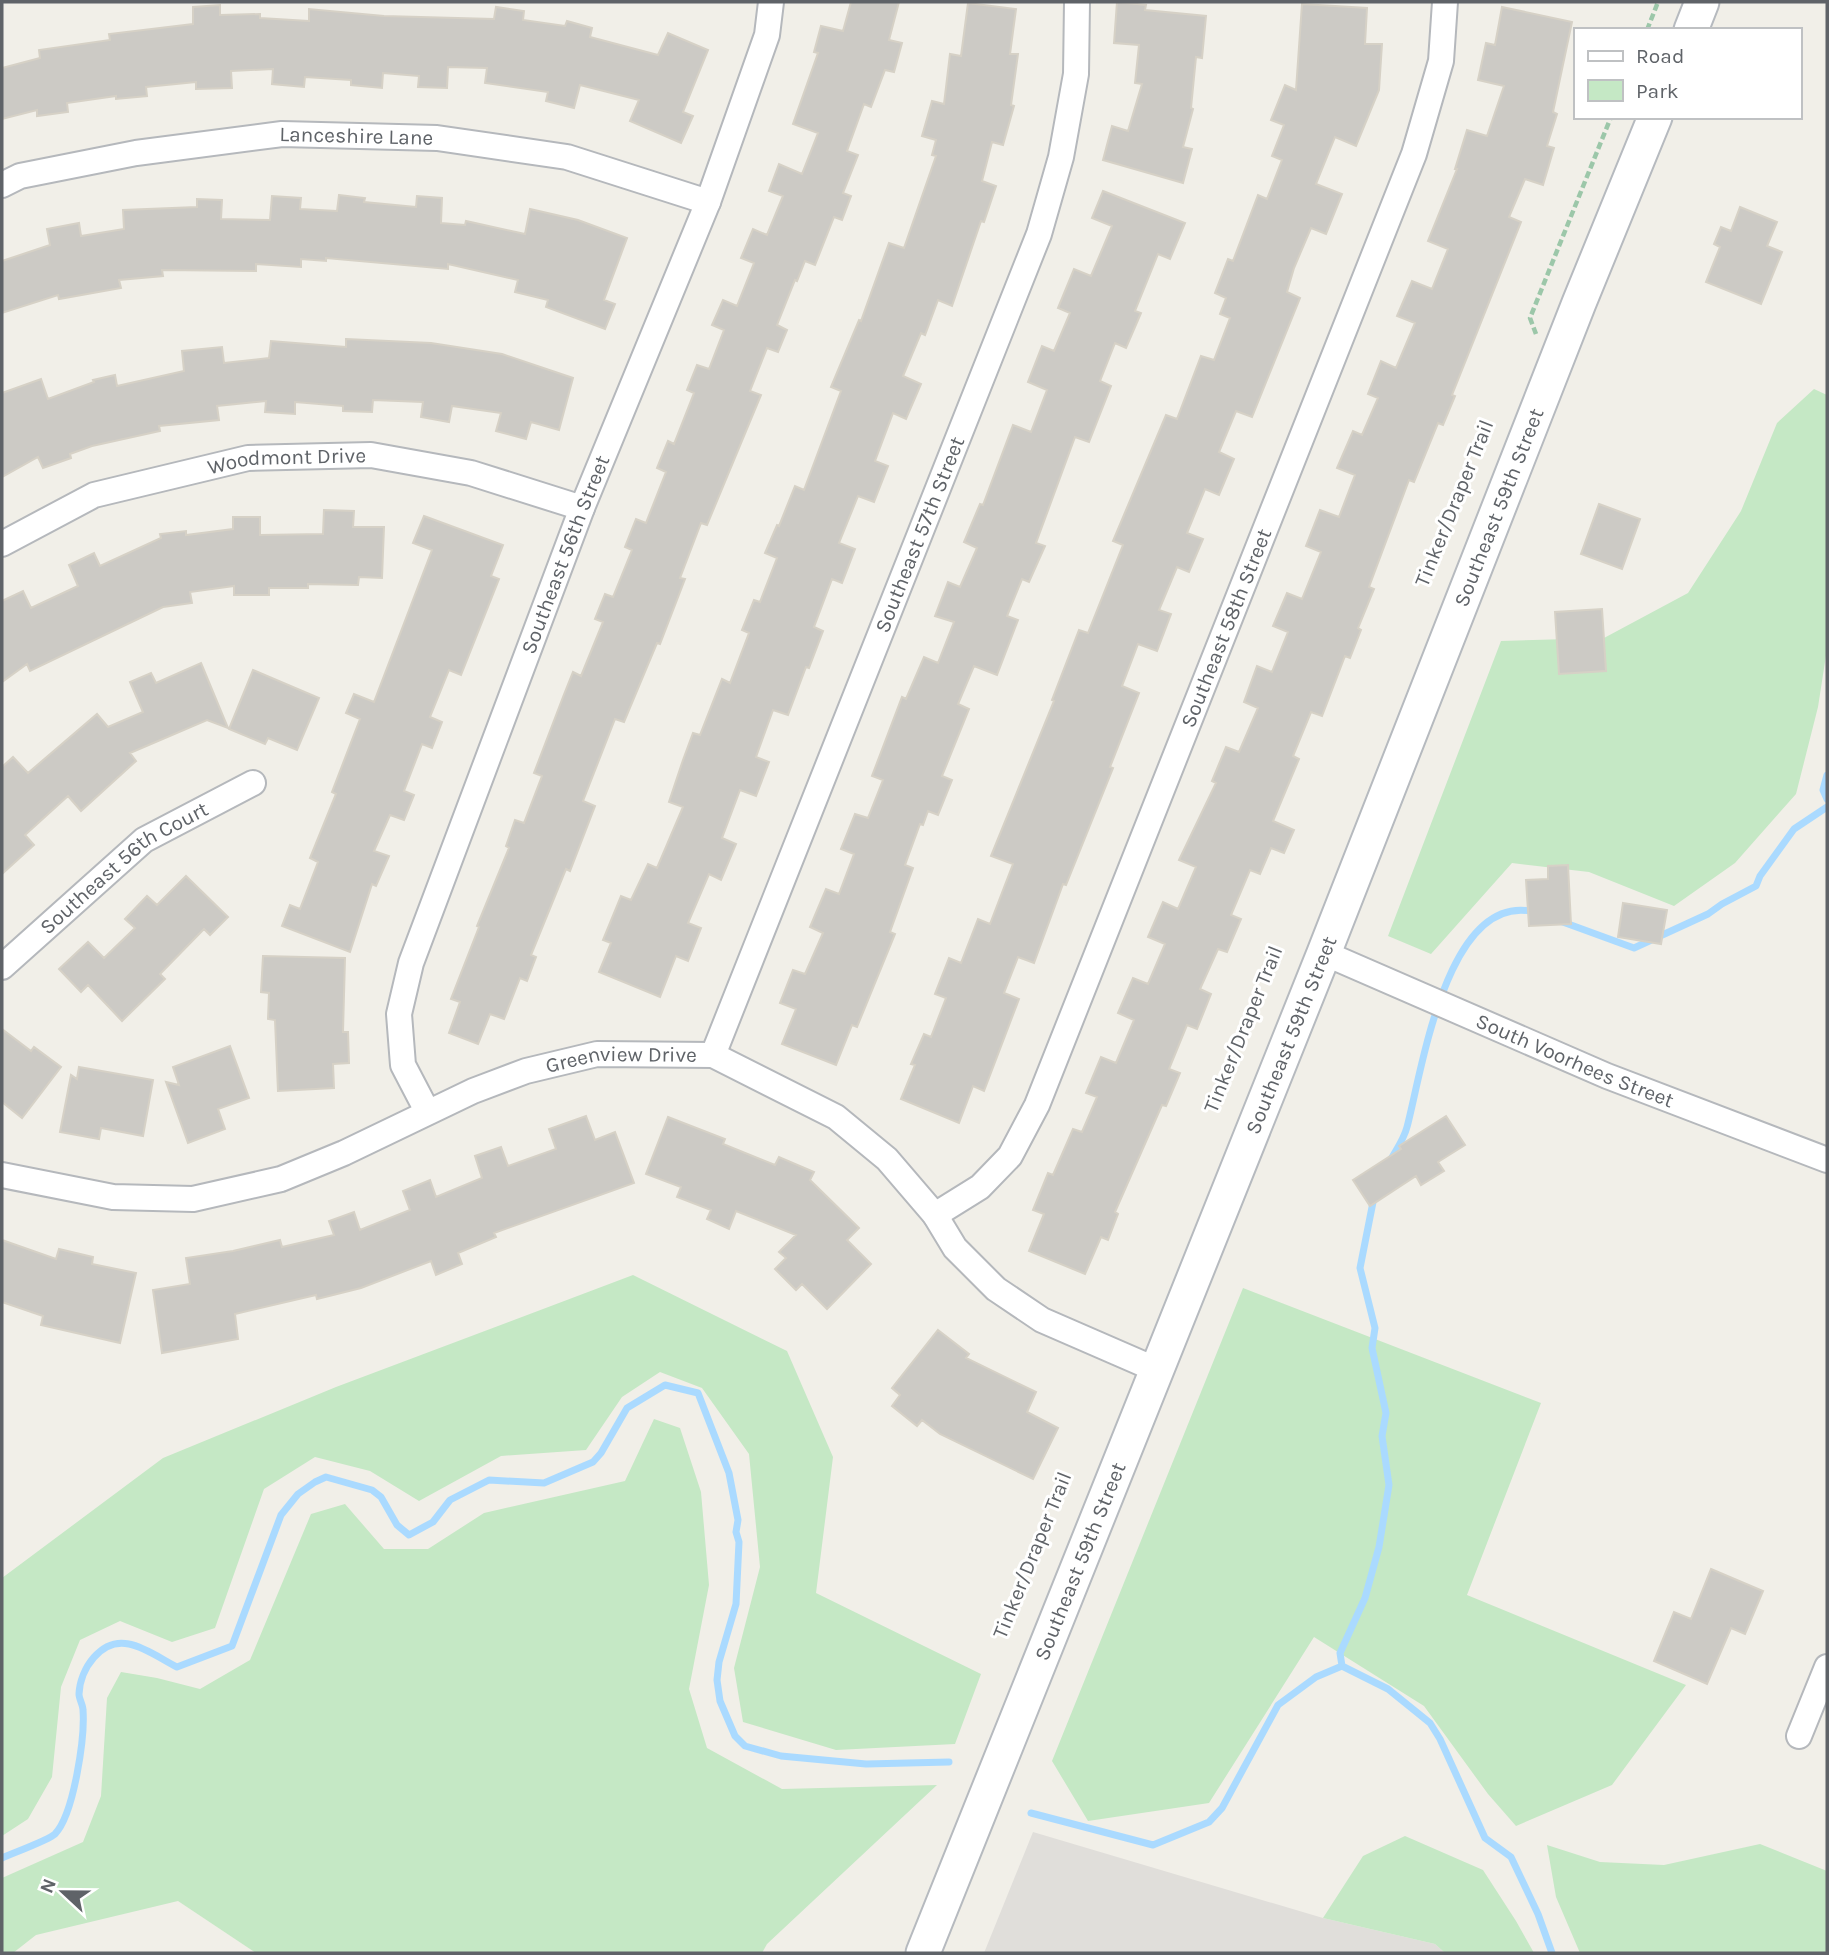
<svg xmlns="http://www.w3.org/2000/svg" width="1829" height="1955" font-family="Karla,sans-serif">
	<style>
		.industrial { fill: #e0deda }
		.green { fill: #c5e8c5 }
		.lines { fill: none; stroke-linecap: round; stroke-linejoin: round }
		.stream { stroke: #aadaff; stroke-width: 7 }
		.building { fill: #cccac5; stroke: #d6d1c6; stroke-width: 2 }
		.street-casing { stroke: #b5b8bc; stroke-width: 28 }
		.secondary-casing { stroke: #b6babf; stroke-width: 37 }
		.path { stroke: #9cc7a9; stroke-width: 4.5; stroke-dasharray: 7 3.5; stroke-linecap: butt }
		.street { stroke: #fff; stroke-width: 24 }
		.secondary { stroke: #fff; stroke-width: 33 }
		.labels { text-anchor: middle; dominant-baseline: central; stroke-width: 6; stroke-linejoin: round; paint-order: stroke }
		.street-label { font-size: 21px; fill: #5f6368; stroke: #fff }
	</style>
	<rect width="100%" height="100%" fill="#f1efe8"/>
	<path class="industrial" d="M1033 1832 1323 1918 1435 1944 1445 1953H984Z"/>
	<path class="green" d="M1814 389 1827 395V649L1818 707 1796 794 1735 863 1674 906 1589 872 1512 863 1431 954 1388 936 1501 641 1604 638 1688 593 1741 511 1777 423Z
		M633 1275 787 1351 833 1457 816 1593 981 1674 955 1744 836 1750 743 1722 734 1668 760 1567 749 1454 702 1388 660 1372 622 1397 586 1450 501 1456 419 1501 370 1471 315 1457 264 1489 215 1628 172 1642 120 1621 80 1640 61 1687 52 1777 28 1819 2 1836V1578L163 1458 336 1387Z
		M1243 1288 1541 1403 1467 1595 1686 1685 1612 1785 1516 1826 1488 1794 1424 1706 1314 1637 1209 1803 1088 1821 1052 1761Z
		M654 1419 680 1428 701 1492 709 1585 689 1689 707 1748 782 1789 937 1785 767 1944 762 1953H256L178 1901 36 1935 13 1953H2V1878L83 1842 101 1796 107 1698 121 1672 157 1678 200 1689 250 1660 311 1514 345 1504 384 1549H428L484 1513 625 1481Z
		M1405 1836 1483 1870 1516 1921 1534 1953H1445L1435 1944 1323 1918 1363 1856Z
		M1760 1844 1827 1871V1953H1580L1556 1897 1547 1845 1600 1862 1664 1865Z"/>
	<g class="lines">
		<path class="stream" d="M1827 775 1823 790 1827 799
			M1560 921 1634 948 1708 914 1722 904 1756 886 1760 876 1794 829 1827 807
			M1390 1161C1396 1150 1404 1139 1407 1127 1422 1071 1447 890 1535 912
			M1342 1666 1340 1653 1365 1598 1379 1547 1389 1485 1382 1436 1386 1413 1372 1348 1375 1328 1360 1268 1374 1197
			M1031 1813 1153 1845 1209 1822 1222 1808 1278 1705 1316 1677 1342 1666 1388 1689 1430 1723 1440 1739 1485 1838 1511 1857 1538 1914 1552 1953
			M2 1858C13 1853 49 1840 55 1834 74 1814 85 1737 83 1710 83 1705 79 1699 79 1694 80 1669 101 1638 129 1644 145 1647 163 1660 177 1667L232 1646 281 1515 298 1494 315 1482 326 1477 372 1490 381 1497 397 1525 409 1535 433 1522 450 1500 489 1480 544 1483 593 1462 601 1453 627 1408 665 1385 698 1393 729 1473 738 1520 736 1532 739 1542 736 1604 719 1662 717 1680 720 1701 735 1736 745 1746 781 1756 866 1764 949 1762"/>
	</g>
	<path class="building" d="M851 2H899L889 40 902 43 894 72 885 70 871 107 864 104 847 151 858 155 843 193 851 196 842 220 834 217 815 265 805 261 797 281 795 280 777 325 787 330 778 352 767 348 750 391 761 395 707 525 701 523 680 578 685 579 660 644 657 643 624 722 615 719 583 801 595 806 570 871 566 869 531 955 536 957 527 981 520 978 504 1019 490 1014 478 1044 449 1033 460 1002 451 999 479 927 477 926 509 848 506 846 515 820 524 823 542 776 534 773 563 697 573 672 581 676 603 622 595 619 605 594 613 597 632 550 625 547 636 519 646 523 666 472 657 468 668 441 674 444 694 393 687 390 697 365 709 369 724 330 712 325 723 300 737 306 754 263 741 258 753 229 767 235 783 196 769 191 779 164 802 174 818 133 793 124 818 53 814 52 821 26 843 31Z
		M1117 2 1146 5 1145 10 1206 16 1202 58 1196 57 1191 108 1193 109 1183 147 1192 149 1183 183 1103 160 1112 126 1128 131 1142 84 1135 83 1139 45 1114 43Z
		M968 3 1016 9 1010 54H1018L1011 105 1014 106 1003 145 992 142 982 181 996 186 984 222 981 221 952 306 938 300 925 335 921 333 903 376 921 384 906 419 893 413 875 461 888 466 874 502 858 496 839 543 855 549 842 583 832 579 814 627 823 631 809 668 806 667 788 715 773 710 756 757 769 762 756 796 740 790 722 838 736 844 721 880 709 874 688 923 701 928 688 961 676 956 660 997 599 972 611 943 603 940 621 896 631 900 648 864 657 868 683 807 669 802 683 760 693 733 700 735 722 679 730 683 749 633 742 630 754 600 760 602 777 558 765 553 777 525 779 526 795 486 804 490 841 391 831 387 859 320 861 321 889 243 904 248 936 156 932 155 936 140 922 136 932 101 944 104 950 54 961 56Z
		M1302 4 1367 8 1365 44H1382L1379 90 1356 146 1335 137 1316 184 1342 194 1326 234 1311 228 1294 268 1287 292 1300 298 1252 417 1236 411 1219 452 1234 459 1219 495 1205 489 1187 533 1203 539 1189 572 1177 567 1159 610 1171 614 1157 651 1138 644 1122 686 1139 693 1110 767 1113 768 1066 885 1063 884 1034 963 1018 957 1004 993 1019 999 984 1091 973 1086 959 1123 901 1099 915 1065 911 1064 924 1034 931 1037 946 998 935 994 949 958 961 963 978 919 990 924 1013 864 991 856 1054 701 1052 700 1079 630 1088 633 1123 545 1113 541 1166 415 1177 419 1201 356 1214 360 1230 318 1220 314 1226 298 1215 293 1228 259 1233 261 1258 195 1267 199 1282 160 1272 156 1284 125 1271 120 1285 85 1296 90Z
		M220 5V15L260 14V18L309 21V9L384 16 494 19 496 7 524 11 523 20 565 26 567 21 592 28 590 37 658 55 668 33 708 50 683 112 693 116 681 143 630 121 639 100 580 85 574 108 546 101 548 92 485 83 487 68 448 67 447 88 418 87 419 76 383 73 382 88 351 85V80L305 77 304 87 272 84 273 69 231 71 232 88 196 89V82L146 87 147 96 116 99V96L67 103 68 112 37 116V110L2 119V68L40 58 39 50 110 40 109 34 193 24V7Z
		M1502 7 1572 22 1553 112 1557 114 1547 146 1554 148 1543 185 1525 179 1509 217 1521 222 1452 395 1455 396 1443 425 1438 423 1414 482 1409 480 1369 587 1374 589 1358 628 1361 630 1350 658 1345 656 1322 716 1311 712 1293 756 1299 759 1273 821 1294 830 1284 853 1271 848 1260 874 1250 870 1231 915 1241 919 1227 952 1218 949 1200 989 1211 994 1197 1029 1187 1025 1169 1069 1180 1073 1166 1106 1162 1105 1115 1212 1118 1214 1108 1240 1101 1237 1085 1274 1029 1251 1044 1214 1033 1210 1048 1173 1053 1175 1073 1129 1082 1132 1097 1097 1086 1093 1101 1057 1116 1063 1134 1020 1118 1013 1133 978 1148 984 1165 944 1148 937 1163 902 1178 909 1196 867 1179 860 1216 783 1212 781 1226 747 1239 752 1258 708 1244 702 1257 666 1272 672 1288 632 1273 626 1287 593 1302 599 1321 552 1306 546 1320 510 1339 517 1355 475 1337 468 1353 431 1362 435 1378 398 1368 394 1381 361 1396 368 1415 323 1397 316 1412 281 1432 289 1448 249 1428 241 1457 169H1455L1467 130 1487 136 1504 86 1478 80 1486 43 1495 45Z
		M1103 191 1185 223 1170 259 1158 254 1135 311 1141 313 1126 348 1115 343 1100 381 1111 386 1089 442 1075 437 1036 543 1045 546 1029 582 1022 579 1007 616 1018 620 997 675 974 666 958 704 969 709 942 776 952 780 938 815 928 811 923 825 920 824 905 865 913 868 890 932 895 934 857 1027 852 1025 836 1065 782 1044 796 1009 780 1003 793 970 805 974 823 933 810 927 826 889 839 894 854 854 841 849 855 814 868 818 883 780 872 776 902 697 906 699 924 657 938 663 954 622 935 616 948 582 960 587 977 548 964 542 980 504 983 505 1013 425 1031 432 1047 390 1028 382 1042 346 1054 351 1070 313 1058 308 1074 269 1091 276 1112 226 1092 218Z
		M339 195 365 198 364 202 416 207 417 196 442 198 441 223 465 225 466 221 525 234 530 209 578 220 627 238 604 300 615 304 605 329 546 307 548 300 515 292 518 280 448 264V269L326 258V261L301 259V267L256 264V271L162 270 163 276 119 280 121 288 59 299 58 295 2 313V261L50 245 47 229 79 223 81 236 124 229 123 210 197 207V199L222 200 221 219 270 220 272 196 301 198 300 209 337 211Z
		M1740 207 1777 222 1767 246 1782 252 1761 304 1706 282 1720 247 1714 244 1721 227 1731 231Z
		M346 339 431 343 502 354 573 378 559 430 531 422 526 439 496 431 501 413 452 406 449 422 421 417 423 402 373 400 372 412 343 411V406L295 402V414L265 412 266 401 217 406 219 420 159 426 160 431 92 446 70 454 71 458 43 468 38 457 2 477V393L41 379 48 399 94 382 93 380 115 375 117 386 184 371 182 351 222 347 224 363 269 358 271 341 346 347Z
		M1599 504 1640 519 1622 569 1581 554Z
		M324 510 354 511 353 527H384L382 578 359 577 358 585 308 584V588H269V595H234V586L190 592 192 603 163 607 30 671 27 664 2 682V601L23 591 31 608 78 586 69 565 94 553 100 566 161 538 160 534 186 531V535L233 529V517H260V535L323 534Z
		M424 516 503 545 491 576 499 579 461 675 449 670 430 717 442 722 432 748 422 744 404 791 414 795 404 820 390 815 374 851 389 856 376 886 372 884 350 952 282 926 290 905 300 909 318 862 310 858 336 794 332 792 360 719 346 713 354 694 374 702 432 550 413 543Z
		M1602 609 1606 671 1559 674 1555 612Z
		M201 663 228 728 207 720 130 753 136 761 81 811 68 796 25 835 34 845 2 874V767L13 757 28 773 97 714 108 727 143 712 130 682 151 673 156 683Z
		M253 670 319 698 297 750 268 738 265 744 229 729Z
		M1568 865 1571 924 1529 926 1526 880 1548 879V866Z
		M186 876 228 917 210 935 204 929 160 974 165 979 122 1021 88 985 81 992 59 969 88 942 104 958 135 928 125 919 147 896 157 905Z
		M1623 903 1667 910 1661 944 1618 937Z
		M263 956 345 958 343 1032H348L349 1063 333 1064 334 1088 278 1091 275 1020 268 1019 269 993 261 992Z
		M2 1029 31 1051 34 1047 61 1067 22 1118 2 1102Z
		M230 1046 249 1098 218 1109 225 1129 188 1143 166 1082 179 1085 173 1067Z
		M79 1067 153 1080 143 1136 101 1128 99 1139 60 1132 71 1075 77 1079Z
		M586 1116 595 1140 615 1132 634 1183 494 1233 496 1237 458 1253 462 1264 436 1275 431 1261 361 1288 317 1299 316 1295 235 1314 238 1339 162 1353 153 1290 190 1284 186 1258 233 1251 280 1240 282 1247 334 1235 329 1221 354 1212 360 1230 410 1210 403 1191 430 1180 436 1197 482 1178 475 1156 501 1147 508 1166 556 1149 549 1129Z
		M1446 1116 1465 1145 1438 1162 1444 1171 1421 1185 1416 1176 1370 1206 1353 1180 1401 1149 1399 1146Z
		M668 1117 725 1139 723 1144 775 1165 779 1157 814 1172 810 1180 859 1228 847 1240 871 1264 827 1309 802 1284 796 1290 775 1269 786 1258 779 1252 796 1235 736 1211 729 1229 707 1219 711 1210 677 1197 681 1187 646 1174Z
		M2 1240 56 1259 59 1249 93 1257 92 1264 136 1273 120 1343 41 1325 43 1316 2 1302Z
		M938 1330 969 1354 966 1358 1036 1392 1027 1412 1058 1428 1033 1479 940 1434 922 1420 917 1426 892 1406 900 1395 892 1388Z
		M1711 1569 1763 1591 1745 1634 1731 1628 1707 1684 1654 1661 1674 1612 1691 1619Z"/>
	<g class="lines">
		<g class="street-casing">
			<g id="street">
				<path id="s1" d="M2 185 20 176 136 153 282 134 437 138 567 157 708 202"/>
				<path id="s2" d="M2 544 94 495 248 458 371 455 471 473 582 508"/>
				<path id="s3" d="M1324 953 1607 1076 1827 1160"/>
				<path id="s4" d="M2 967 144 840 253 783"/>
				<path id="s5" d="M713 1055 1039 234 1061 157 1076 74 1077 2"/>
				<path id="s6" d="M427 1111 403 1065 399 1014 411 963 582 508 708 202 767 35 771 2"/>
				<path id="s7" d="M2 1175 113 1197 193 1199 281 1179 344 1153 473 1091 526 1071 597 1054 713 1055 836 1117 887 1159 935 1215 955 1248 996 1289 1042 1320 1157 1370"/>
				<path id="s8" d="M935 1215 980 1187 1010 1156 1037 1105 1414 154 1441 61 1445 2"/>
				<path d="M1799 1736 1827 1667"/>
			</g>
		</g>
		<g class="secondary-casing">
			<g id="secondary">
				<path d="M1691 30 1702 2"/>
				<path id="s9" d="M923 1953 1324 953 1579 303 1655 117"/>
			</g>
		</g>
		<path class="path" d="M1647 30 1658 2
			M1536 334 1530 318 1611 117"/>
		<use href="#street" class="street"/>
		<use href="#secondary" class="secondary"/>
	</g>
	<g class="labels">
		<g class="street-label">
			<text stroke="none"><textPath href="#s1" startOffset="360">Lanceshire Lane</textPath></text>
			<text stroke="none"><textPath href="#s2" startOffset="301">Woodmont Drive</textPath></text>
			<text transform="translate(1454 503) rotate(-68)">Tinker/Draper Trail</text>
			<text stroke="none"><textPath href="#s9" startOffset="1556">Southeast 59th Street</textPath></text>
			<text stroke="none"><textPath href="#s5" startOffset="560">Southeast 57th Street</textPath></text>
			<text stroke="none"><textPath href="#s6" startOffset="592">Southeast 56th Street</textPath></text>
			<text stroke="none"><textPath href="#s8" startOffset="667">Southeast 58th Street</textPath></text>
			<text stroke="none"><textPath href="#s4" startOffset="158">Southeast 56th Court</textPath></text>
			<text transform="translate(1243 1029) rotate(-68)">Tinker/Draper Trail</text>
			<text stroke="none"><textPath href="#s9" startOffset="989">Southeast 59th Street</textPath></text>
			<text stroke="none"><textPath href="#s3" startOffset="273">South Voorhees Street</textPath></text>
			<text stroke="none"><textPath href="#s7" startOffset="648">Greenview Drive</textPath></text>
			<text transform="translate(1032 1555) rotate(-68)">Tinker/Draper Trail</text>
			<text stroke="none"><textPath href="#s9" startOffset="422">Southeast 59th Street</textPath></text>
		</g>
	</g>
	<rect width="1829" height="1955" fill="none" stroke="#5f6368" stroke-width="7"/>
	<rect x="1574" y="28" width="228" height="91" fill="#ffffff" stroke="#bfc1c3" stroke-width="2"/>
	<rect x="1588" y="51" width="35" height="10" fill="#ffffff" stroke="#bfc1c3" stroke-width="2"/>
	<text x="1636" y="63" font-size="21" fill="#5f6368">Road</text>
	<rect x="1588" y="80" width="35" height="21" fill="#c5e8c5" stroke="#bfc1c3" stroke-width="2"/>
	<text x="1636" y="98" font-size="21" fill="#5f6368">Park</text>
	<g transform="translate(63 1892) rotate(292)" stroke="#ffffff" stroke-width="5" paint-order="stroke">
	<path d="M0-5L12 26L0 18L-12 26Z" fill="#5f6368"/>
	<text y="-10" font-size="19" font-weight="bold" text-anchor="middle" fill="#5f6368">N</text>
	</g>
</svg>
